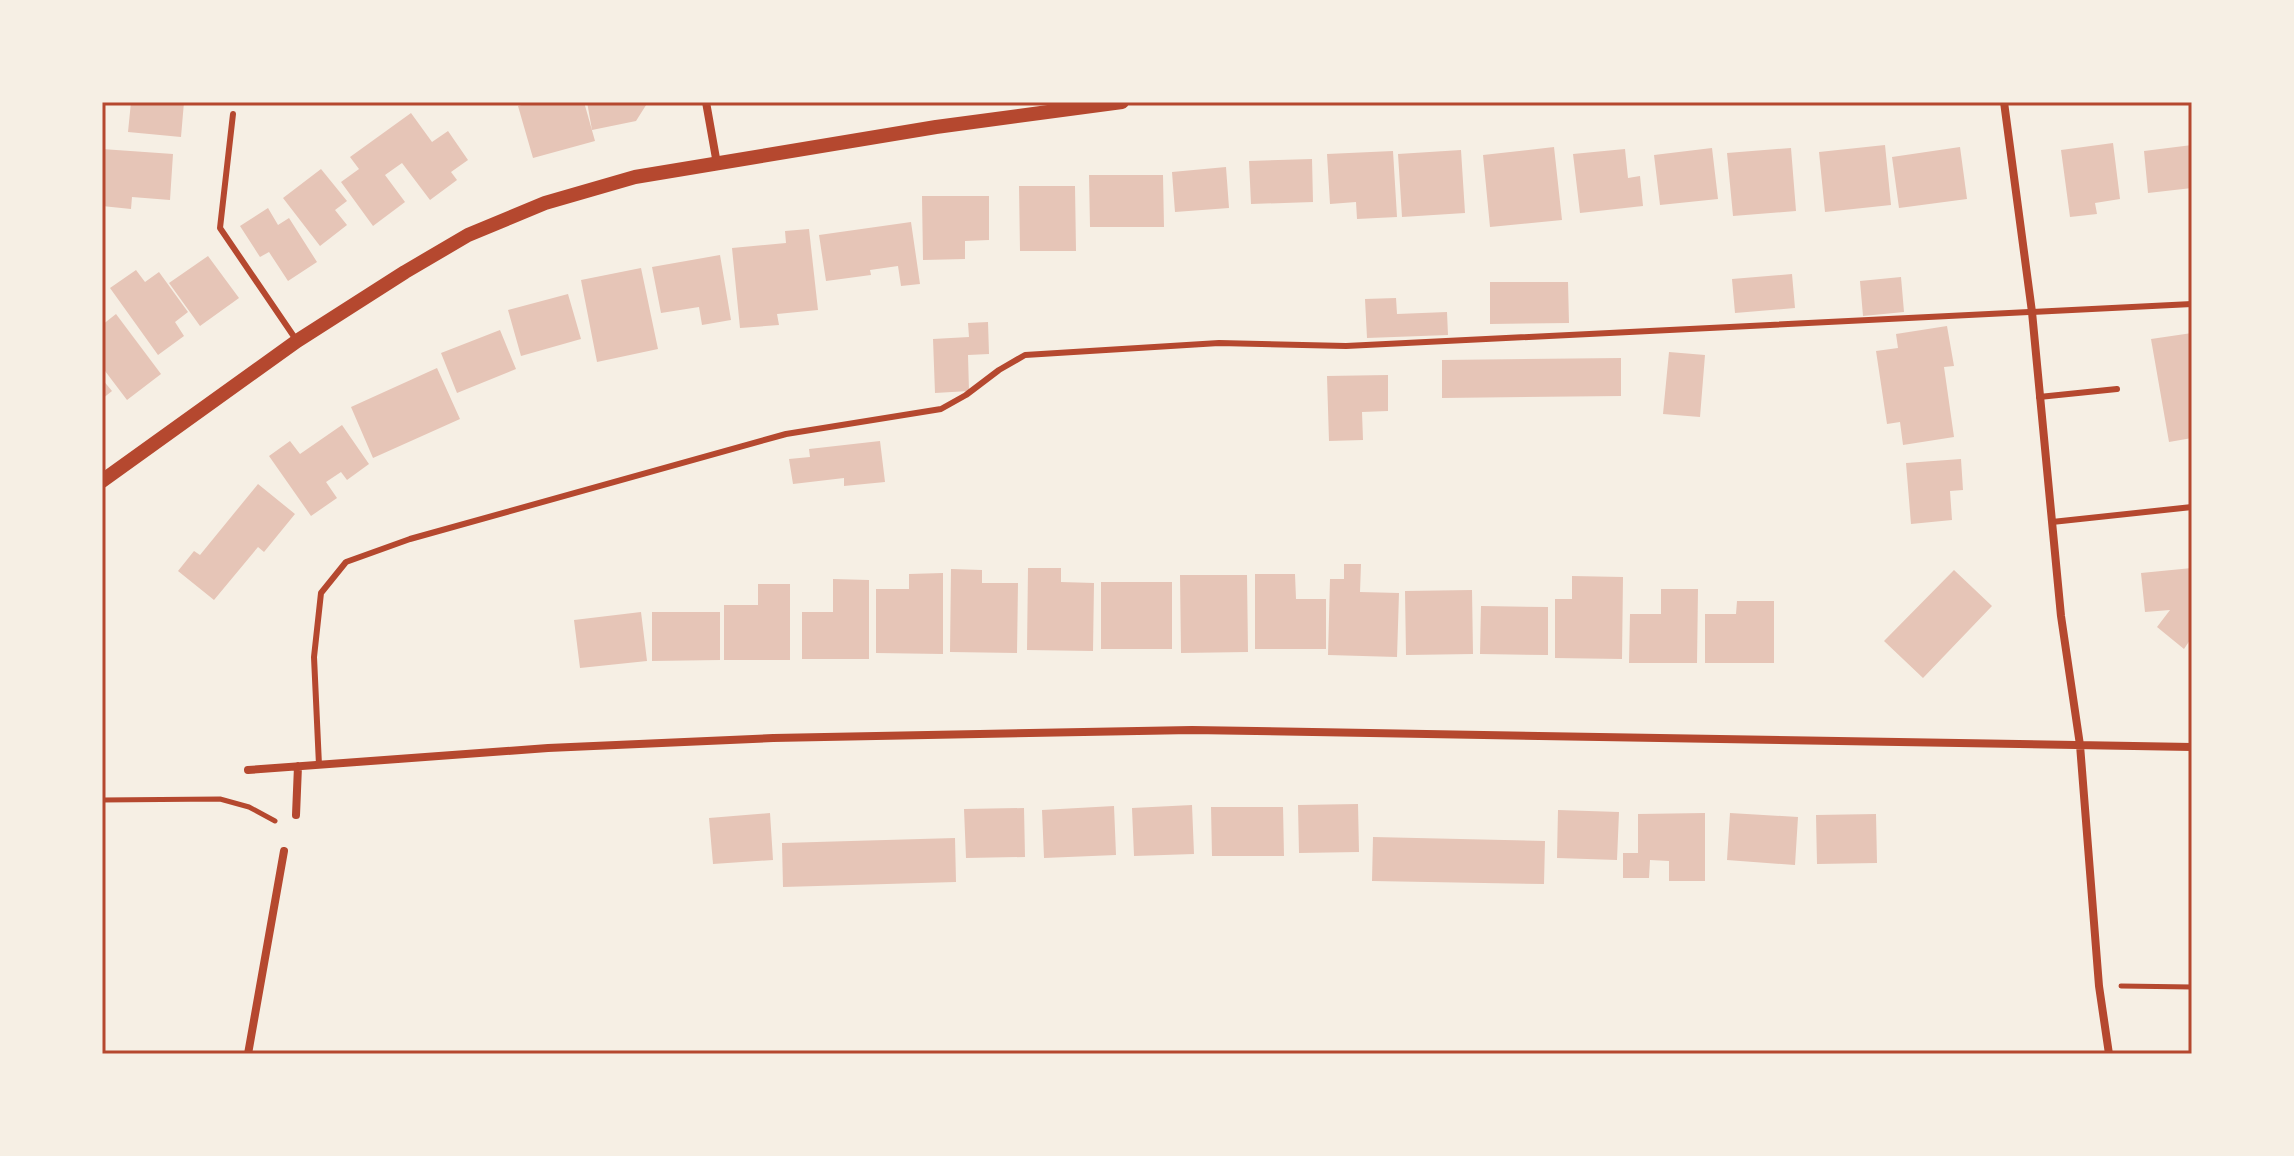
<svg xmlns="http://www.w3.org/2000/svg" width="2294" height="1156" font-family="'DM Sans',sans-serif">
	<style>
		.building { fill: #e6c5b7 }
		.lines { fill: none; stroke-linecap: round; stroke-linejoin: round }
		.path { stroke: #b5482f; stroke-width: 5 }
		.service { stroke: #b5482f; stroke-width: 6 }
		.minor { stroke: #b5482f; stroke-width: 8 }
		.tertiary { stroke: #b5482f; stroke-width: 14 }
		.neatline { fill: none; stroke: #b5482f; stroke-width: 3 }
	</style>
	<rect width="100%" height="100%" fill="#f6efe4"/>
	<path class="building" d="M131 102H184L181 137 128 132Z
		M532 102H584L595 141 533 158 518 106Z
		M587 102H648L636 121 592 130Z
		M411 113 432 142 448 131 468 160 451 172 457 180 430 200 402 163 385 175 405 202 373 226 341 182 359 169 350 157Z
		M2113 143 2120 199 2095 203 2097 214 2070 217 2061 150Z
		M1885 145 1891 205 1825 212 1819 152Z
		M2192 145V188L2148 193 2144 151Z
		M1554 147 1562 220 1490 227 1483 155Z
		M1960 147 1967 199 1899 208 1892 157Z
		M1712 148 1718 199 1660 205 1654 155Z
		M1791 148 1796 211 1733 216 1727 153Z
		M102 149 173 154 170 200 132 197 131 209 102 206Z
		M1625 149 1628 178 1640 176 1643 206 1580 213 1573 154Z
		M1461 150 1465 213 1402 217 1398 154Z
		M1393 151 1397 217 1357 219 1356 202 1330 204 1327 154Z
		M1312 159 1313 202 1251 204 1249 161Z
		M1226 167 1229 208 1175 212 1172 172Z
		M321 169 347 201 335 210 347 225 320 246 283 198Z
		M1089 175H1163L1164 227H1090Z
		M1019 186H1075L1076 251H1020Z
		M922 196H989V240L965 241V259L923 260Z
		M268 208 278 225 289 218 317 262 288 281 269 252 260 257 240 226Z
		M911 222 920 284 901 286 898 266 870 270 871 275 826 281 819 235Z
		M809 229 818 310 777 314 779 325 740 328 732 248 786 243 785 231Z
		M720 255 731 320 702 325 699 307 661 313 652 267Z
		M208 256 239 298 200 326 169 283Z
		M641 268 658 349 597 362 581 280Z
		M136 270 145 282 159 272 188 312 175 322 184 336 158 355 110 288Z
		M1792 274 1795 308 1735 313 1732 279Z
		M1901 277 1904 312 1863 316 1860 281Z
		M1490 282H1568L1569 323 1490 324Z
		M568 294 581 339 521 356 508 310Z
		M1396 298 1397 314 1447 312 1448 335 1367 338 1365 299Z
		M116 314 161 374 127 400 102 367V325Z
		M988 322 989 354 968 355 969 391 935 393 933 339 969 337 968 323Z
		M1947 326 1954 366 1944 367 1954 437 1903 445 1900 422 1887 424 1876 351 1898 348 1896 334Z
		M500 330 516 369 457 393 441 353Z
		M2192 333V438L2169 442 2151 339Z
		M1669 352 1705 355 1700 417 1663 414Z
		M1621 358V396L1442 398V360Z
		M437 368 460 419 373 458 351 407Z
		M1388 375V411L1362 412 1363 440 1329 441 1327 376Z
		M102 379 112 391 102 399Z
		M342 425 369 464 347 480 341 472 326 482 337 498 311 516 269 456 290 441 300 454Z
		M880 441 885 482 844 486V478L793 484 789 459 810 457 809 449Z
		M1961 459 1963 490 1950 491 1952 520 1911 524 1906 463Z
		M258 484 295 514 264 552 258 547 214 600 178 571 194 551 200 555Z
		M1344 564H1361L1360 592 1399 593 1397 657 1328 655 1330 579H1344Z
		M1028 568H1061V582L1094 583 1093 651 1027 650Z
		M2192 568V637L2184 649 2157 627 2170 610 2145 612 2141 573Z
		M951 569 982 570V583H1018L1017 653 950 652Z
		M1954 570 1992 606 1923 678 1884 641Z
		M943 573V654L876 653V589H909V574Z
		M1255 574H1295L1296 599H1326V649H1255Z
		M1180 575H1247L1248 652 1181 653Z
		M1572 576 1623 577 1622 659 1555 658V599H1572Z
		M833 579 869 580V659H802V612H833Z
		M1101 582H1172V649H1101Z
		M758 584H790V660H724V605H758Z
		M1661 589H1698L1697 663H1629L1630 614H1661Z
		M1472 590 1473 654 1406 655 1405 591Z
		M1737 601H1774V663H1705V614H1736Z
		M1481 606 1548 607V655L1480 654Z
		M641 612 647 661 580 668 574 620Z
		M652 612H720V660L652 661Z
		M1358 804 1359 852 1299 853 1298 805Z
		M1192 805 1194 854 1134 856 1132 808Z
		M1114 806 1116 855 1044 858 1042 810Z
		M1211 807H1283L1284 856H1212Z
		M1024 808 1025 857 966 858 964 809Z
		M1558 810 1619 812 1617 860 1557 858Z
		M770 813 773 860 713 864 709 818Z
		M1705 813V881H1669V861L1650 860 1649 878H1623V853H1638V814Z
		M1730 813 1798 817 1795 865 1727 860Z
		M1876 814 1877 863 1817 864 1816 815Z
		M1373 837 1545 841 1544 884 1372 881Z
		M955 838 956 882 783 887 782 843Z"/>
	<g class="lines">
		<path class="path" d="M102 800 220 799 249 807 275 821
			M2121 986 2192 987"/>
		<path class="service" d="M233 114 220 228 297 341
			M2039 397 2117 389
			M2052 522 2192 507
			M319 765 314 657 321 593 346 562 410 539 786 434 941 409 966 395 999 370 1025 355 1219 343 1346 346 2192 304"/>
		<path class="minor" d="M706 102 717 164
			M2004 102 2032 312 2061 616 2080 745 2099 986 2109 1054
			M248 770 548 748 773 738 1192 730 2192 747
			M296 815 298 766
			M248 1054 284 851"/>
		<path class="tertiary" d="M102 481 297 341 405 272 468 235 545 203 635 177 936 127 1122 102"/>
	</g>
	<rect width="2294" height="1156" fill="none" stroke="#f6efe4" stroke-width="208"/>
	<rect x="104" y="104" width="2086" height="948" class="neatline"/>
</svg>
